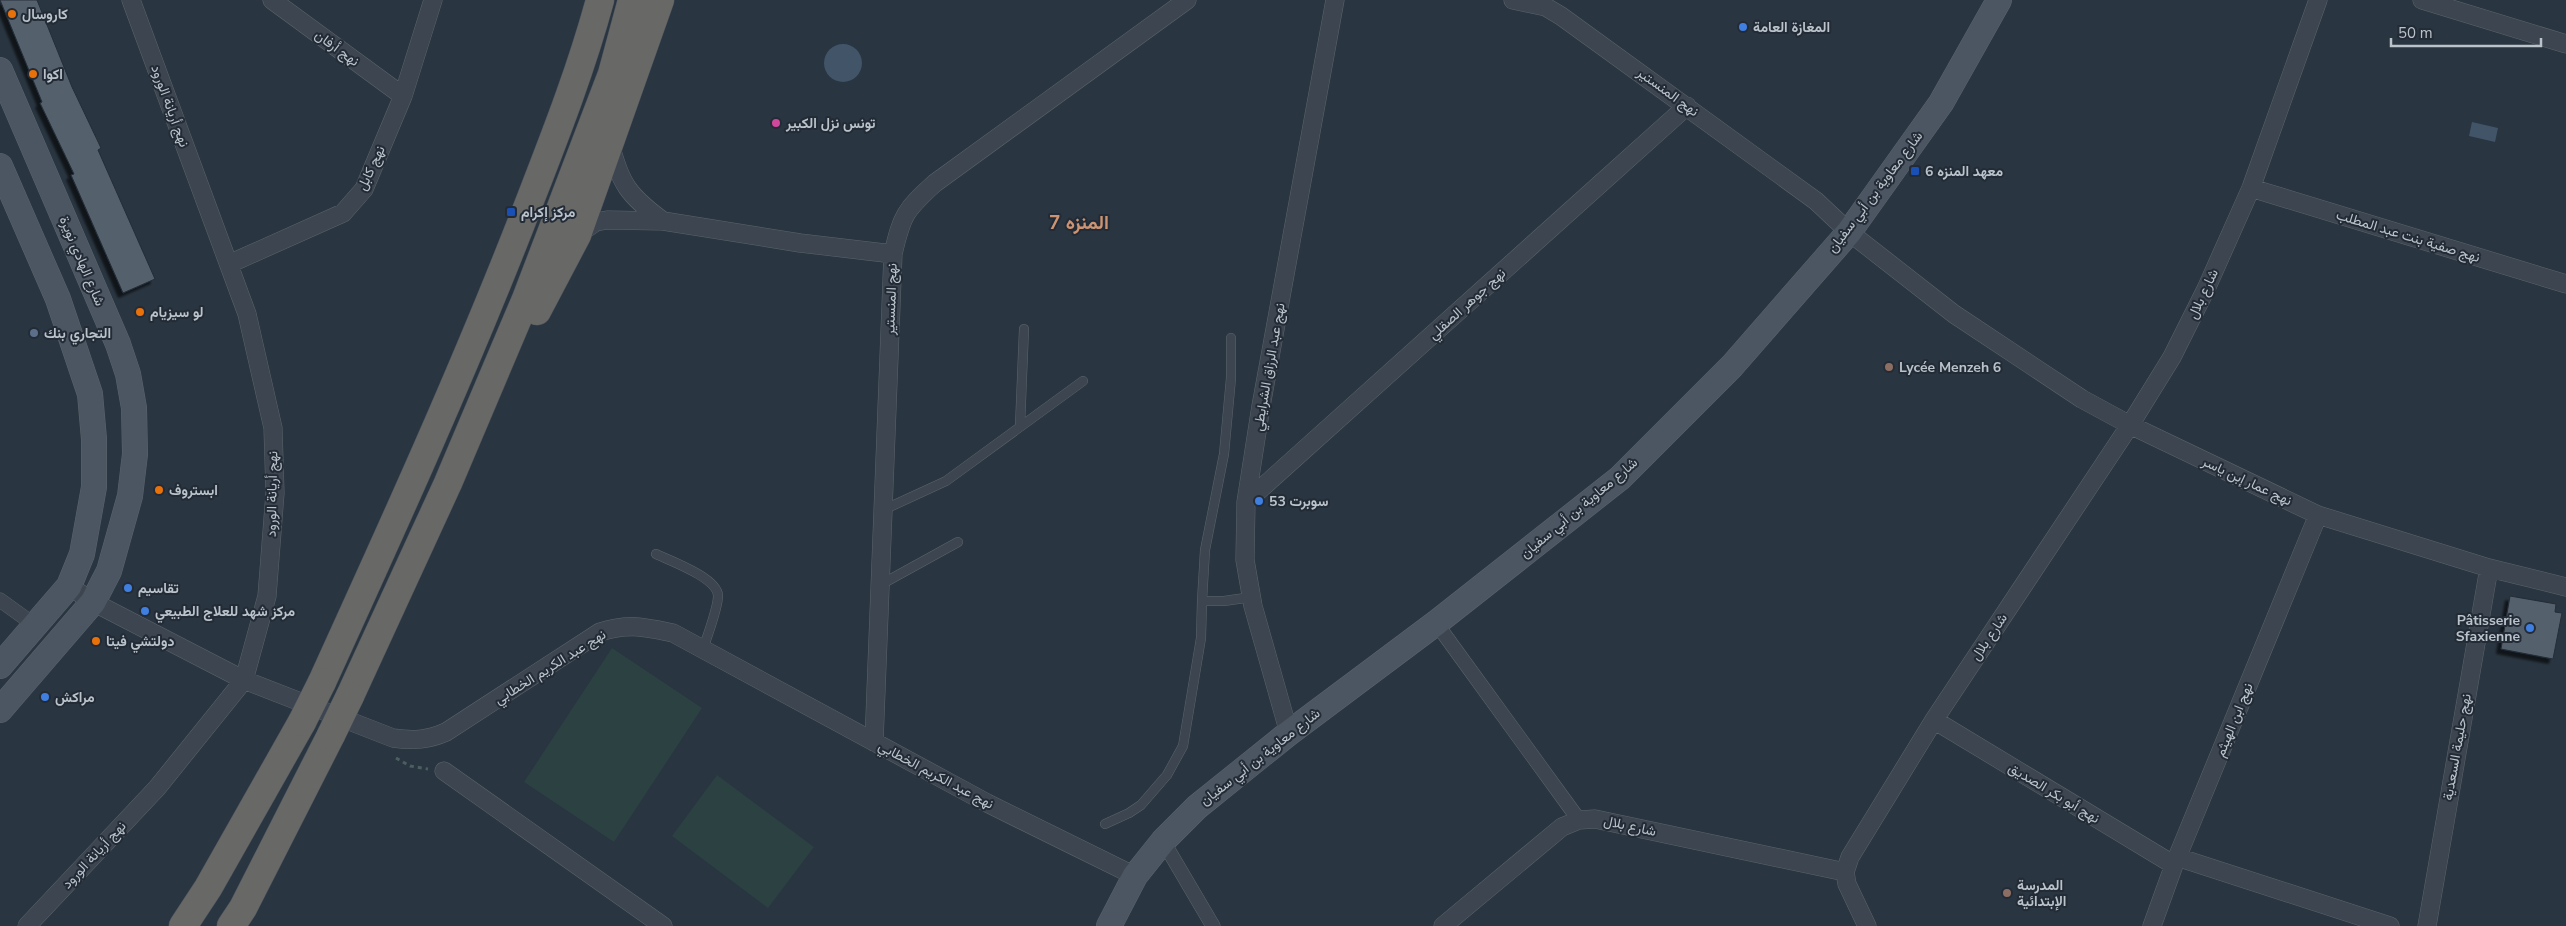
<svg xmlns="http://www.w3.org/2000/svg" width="2566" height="926" font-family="'Nunito Sans',Vazirmatn,sans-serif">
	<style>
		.green { fill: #2c4242 }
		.water { fill: #415468 }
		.building { fill: #55606d; stroke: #242d38; filter: url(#shadow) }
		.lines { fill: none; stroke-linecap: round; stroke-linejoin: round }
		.service-casing { stroke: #5b646d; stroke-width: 10 }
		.pedestrian-casing { stroke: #5b646d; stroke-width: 15 }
		.minor-casing { stroke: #5b646d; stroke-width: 19 }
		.secondary-casing { stroke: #5b646d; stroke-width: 26 }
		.trunk-casing { stroke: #48515b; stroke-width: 29 }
		.path { stroke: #4b5f60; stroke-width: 3; stroke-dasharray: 4 4; stroke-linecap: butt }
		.service { stroke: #3d4650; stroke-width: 9 }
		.pedestrian { stroke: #3d4650; stroke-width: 14 }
		.minor { stroke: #3d4650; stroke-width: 18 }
		.secondary { stroke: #4c5663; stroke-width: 25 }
		.trunk { stroke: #686866; stroke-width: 28 }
		.trunk-bridge-casing { stroke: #48515b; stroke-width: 29; stroke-linecap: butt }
		.trunk-bridge { stroke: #686866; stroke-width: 28 }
		.food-dot { fill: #e8710a; stroke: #222b36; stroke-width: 2 }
		.shop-dot { fill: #3f7fe0; stroke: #222b36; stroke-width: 2 }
		.hotel-dot { fill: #d1479c; stroke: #222b36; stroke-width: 2 }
		.transit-dot { fill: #1a4fb4; stroke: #222b36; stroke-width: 2 }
		.service-dot { fill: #5c6f8a; stroke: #222b36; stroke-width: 2 }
		.education-dot { fill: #8d6e63; stroke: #222b36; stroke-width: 2 }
		.labels { text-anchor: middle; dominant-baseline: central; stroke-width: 4; stroke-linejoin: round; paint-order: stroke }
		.poi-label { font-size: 14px; font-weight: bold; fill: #bac2ca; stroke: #222b36; text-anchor: start }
		.street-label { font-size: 14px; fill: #bac2ca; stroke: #222b36 }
		.district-label { font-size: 19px; font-weight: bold; fill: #cc9473; stroke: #222b36 }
	</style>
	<defs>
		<filter id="shadow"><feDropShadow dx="-4.5" dy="4.5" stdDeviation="1" flood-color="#0009"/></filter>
	</defs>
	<rect width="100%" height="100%" fill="#293540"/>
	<path class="green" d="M612 648 702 708 614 842 524 782Z
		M717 775 814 847 768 908 672 836Z"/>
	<path class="water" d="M824 63a19 19 0 1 1 38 0a19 19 0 1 1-38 0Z
		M2472 122 2498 128 2495 142 2469 136Z"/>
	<path class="building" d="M0 0H37L72 87 101 148 98 150 155 279 123 293 71 175 74 174 40 103 42 102Z
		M2510 596 2556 604 2555 612 2562 613 2553 659 2501 649Z"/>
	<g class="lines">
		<g class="service-casing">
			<path id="service" d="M1020 426 1024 329
				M883 510 946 481 1083 381
				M656 554C671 561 718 578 718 596 718 608 707 637 703 649
				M880 585 958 542
				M1202 601 1205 550 1224 454 1231 378V338
				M1105 824 1129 813 1141 805 1167 775 1183 746 1201 638 1202 601H1224L1252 597"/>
		</g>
		<g class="pedestrian-casing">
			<path id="pedestrian" d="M0 600 36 626
				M1436 623 1579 820
				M1163 841 1213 926"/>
		</g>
		<g class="minor-casing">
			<path id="minor" d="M272 0 403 96
				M1513 0 1546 7 1561 16 1816 201 1849 232 1954 314 2082 399 2130 425 2318 515 2489 568 2566 587
				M2422 0 2566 44
				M610 143C620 184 629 196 663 221
				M2251 188 2566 284
				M577 235 596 222 607 220 663 221 800 243 893 254
				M229 264 343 213 364 189 403 96 433 0
				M1246 502 1687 106
				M69 586 93 602 244 680 393 738C413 741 428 740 446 732L600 632C628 623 644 627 673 633L987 803 1135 876
				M1934 720 2174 865
				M1289 733 1253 606 1245 560 1246 502 1261 406 1335 0
				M874 742 893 254C902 215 905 210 935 183L1187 0
				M444 771 663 926
				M2177 857 2390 926
				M1845 872 1847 884 1867 926
				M27 926 157 788 244 680 267 596 275 493 273 428 247 314 131 0
				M1443 926 1562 827 1579 820 1595 819 1845 872 1850 857 1934 720 2130 425 2172 357 2206 289 2251 188 2318 0
				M2152 926 2174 865 2318 515
				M2427 926 2489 568"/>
		</g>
		<g class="secondary-casing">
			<path id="secondary" d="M0 70 118 344 128 374 134 408 135 454 130 496 109 571 93 602 0 710
				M0 166 58 299 90 394 94 439V487L82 554 69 586 0 666
				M1109 926 1135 876 1163 841 1197 807 1289 733 1436 623 1620 478 1732 366 1849 232 1941 103 1999 0"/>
		</g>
		<g class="trunk-casing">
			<path id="trunk" d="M537 311 577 235 660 0
				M322 682C394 524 466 366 529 203 555 136 581 70 600 0
				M350 696 448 483 526 299 612 74 632 0
				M183 926 208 888 302 722
				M231 926 243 908 331 735"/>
		</g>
		<path class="path" d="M396 758 410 766 428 769"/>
		<use href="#service" class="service"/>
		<use href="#pedestrian" class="pedestrian"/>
		<use href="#minor" class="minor"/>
		<use href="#secondary" class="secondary"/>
		<use href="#trunk" class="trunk"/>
		<g class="trunk-bridge-casing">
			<path id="trunk-bridge" d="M302 722 322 682
				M331 735 350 696"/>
		</g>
		<use href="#trunk-bridge" class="trunk-bridge"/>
	</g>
	<g class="food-dot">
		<circle cx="12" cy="14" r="5"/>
		<circle cx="33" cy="74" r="5"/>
		<circle cx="140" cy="312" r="5"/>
		<circle cx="159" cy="490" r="5"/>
		<circle cx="96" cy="641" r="5"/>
	</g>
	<g class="shop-dot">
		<circle cx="1743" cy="27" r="5"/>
		<circle cx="1259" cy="501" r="5"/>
		<circle cx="128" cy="588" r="5"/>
		<circle cx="145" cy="611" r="5"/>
		<circle cx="2530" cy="628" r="5"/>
		<circle cx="45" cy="697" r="5"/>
	</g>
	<circle class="hotel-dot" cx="776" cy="123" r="5"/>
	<g class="transit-dot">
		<rect x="1910" y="166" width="10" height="10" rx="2.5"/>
		<rect x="506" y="207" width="10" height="10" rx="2.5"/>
	</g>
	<circle class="service-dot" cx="34" cy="333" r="5"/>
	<g class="education-dot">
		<circle cx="1889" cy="367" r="5"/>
		<circle cx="2007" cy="893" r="5"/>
	</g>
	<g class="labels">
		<g class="poi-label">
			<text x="22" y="14">كاروسال</text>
			<text x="1753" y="27">المغازة العامة</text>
			<text x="43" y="74">اكوا</text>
			<text x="786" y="123">تونس نزل الكبير</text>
			<text x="1925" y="171">معهد المنزه 6</text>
			<text x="521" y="212">مركز إكرام</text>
			<text x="150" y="312">لو سيزيام</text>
			<text x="44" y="333">التجاري بنك</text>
			<text x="1899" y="367">Lycée Menzeh 6</text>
			<text x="169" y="490">ابستروف</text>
			<text x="1269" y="501">سوبرت 53</text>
			<text x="138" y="588">تقاسيم</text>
			<text x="155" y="611">مركز شهد للعلاج الطبيعي</text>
			<text x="2520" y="620" text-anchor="end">Pâtisserie<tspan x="2520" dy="16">Sfaxienne</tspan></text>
			<text x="106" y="641">دولتشي فيتا</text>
			<text x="55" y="697">مراكش</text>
			<text x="2017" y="885">المدرسة<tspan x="2017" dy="16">الإبتدائية</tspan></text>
		</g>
		<g class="street-label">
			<text transform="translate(337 48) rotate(36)">نهج أرفان</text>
			<text transform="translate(1668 92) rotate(36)">نهج المنستير</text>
			<text transform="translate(170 106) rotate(70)">نهج أريانة الورود</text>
			<text transform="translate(371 168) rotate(-65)">نهج كابل</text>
			<text transform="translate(1875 192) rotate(-53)">شارع معاوية بن أبي سفيان</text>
			<text transform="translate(2408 236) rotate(17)">نهج صفية بنت عبد المطلب</text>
			<text transform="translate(82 261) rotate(67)">شارع الهادي نويرة</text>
			<text transform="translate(2203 294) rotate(-65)">شارع بلال</text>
			<text transform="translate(891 299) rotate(-88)">نهج المنستير</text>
			<text transform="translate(1467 304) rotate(-42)">نهج جوهر الصقلي</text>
			<text transform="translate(1269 367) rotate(-80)">نهج عبد الرزاق الشرايطي</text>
			<text transform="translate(2247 481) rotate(25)">نهج عمار إبن ياسر</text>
			<text transform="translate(272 494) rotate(-89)">نهج أريانة الورود</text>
			<text transform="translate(1579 508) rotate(-40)">شارع معاوية بن أبي سفيان</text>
			<text transform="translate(1989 637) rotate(-56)">شارع بلال</text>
			<text transform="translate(550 667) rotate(-32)">نهج عبد الكريم الخطابي</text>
			<text transform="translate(2234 720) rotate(-68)">نهج ابن الهيثم</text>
			<text transform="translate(2457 747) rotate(-80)">نهج حليمة السعدية</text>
			<text transform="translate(1260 757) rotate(-38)">شارع معاوية بن أبي سفيان</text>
			<text transform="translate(936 775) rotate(28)">نهج عبد الكريم الخطابي</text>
			<text transform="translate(2054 793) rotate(31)">نهج أبو بكر الصديق</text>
			<text transform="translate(1630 826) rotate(12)">شارع بلال</text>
			<text transform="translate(94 855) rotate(-47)">نهج أريانة الورود</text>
		</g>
		<g class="district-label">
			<text x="1079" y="223">المنزه 7</text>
		</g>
	</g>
	<path d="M2391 38v8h150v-8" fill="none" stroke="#bac2ca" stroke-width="2.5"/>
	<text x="2398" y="38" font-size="15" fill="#bac2ca" stroke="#222b36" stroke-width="4" paint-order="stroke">50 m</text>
</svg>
